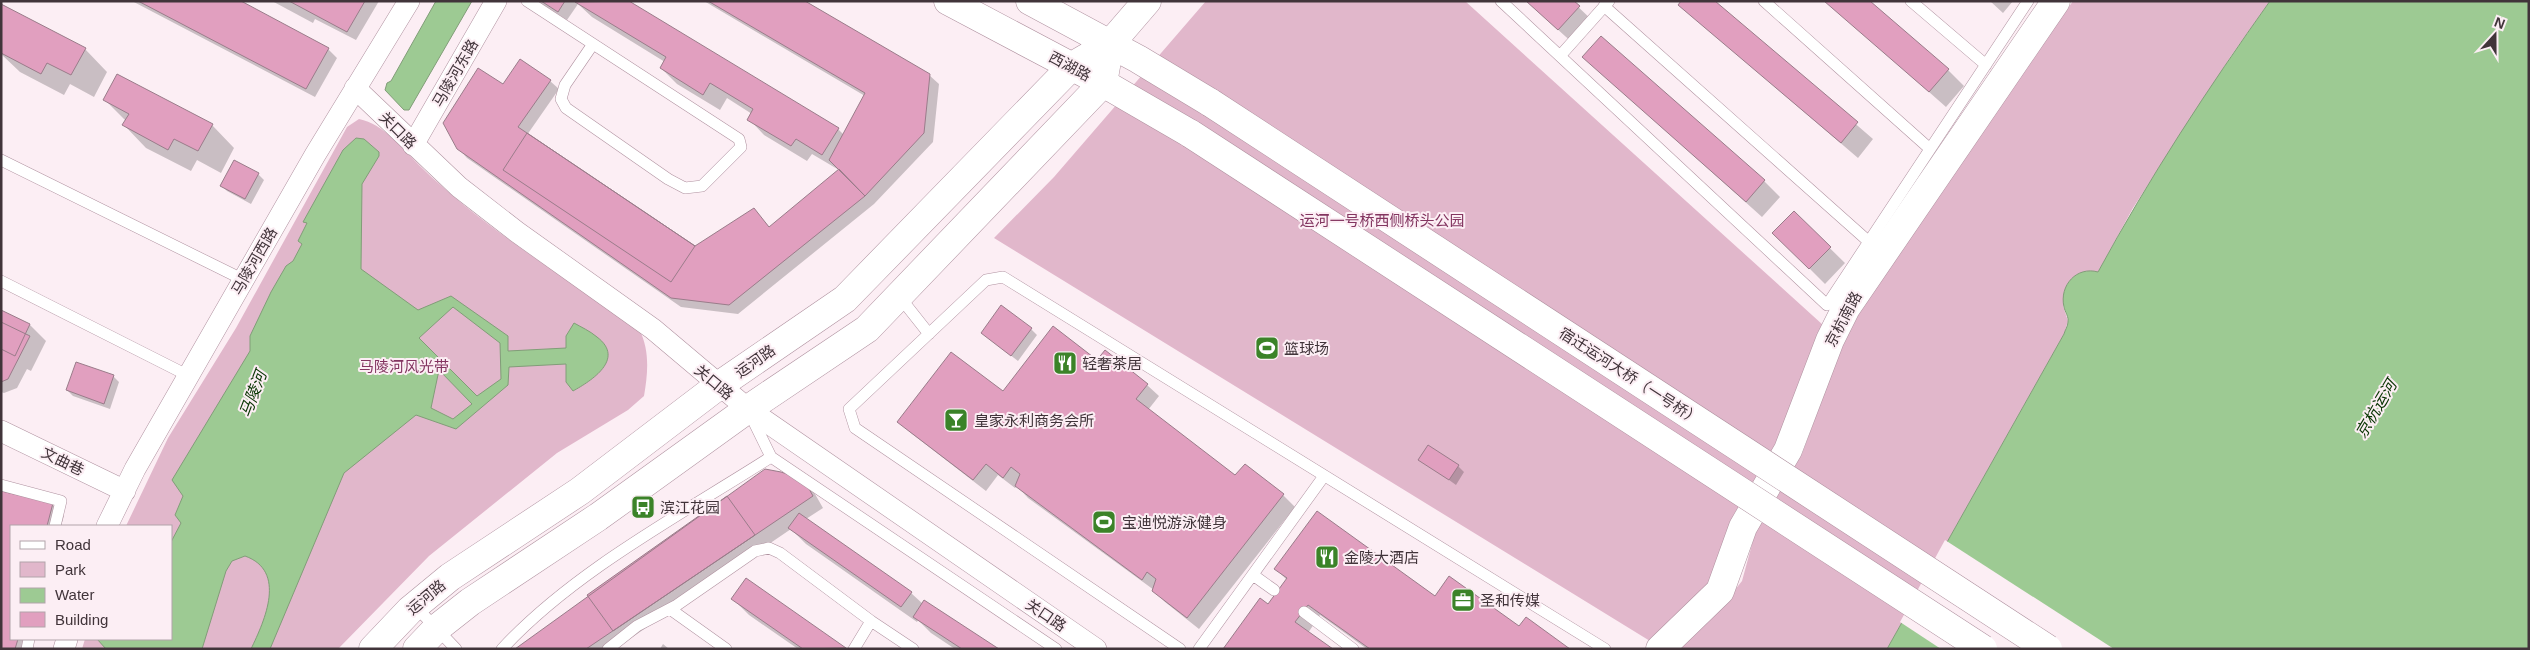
<svg xmlns="http://www.w3.org/2000/svg" width="2530" height="650" font-family="Arial,'Noto Sans SC',sans-serif">
	<style>
		.green { fill: #e1b7cb }
		.water { fill: #9dca93; stroke: #819d78; fill-rule: evenodd }
		.pier { fill: #fceef4 }
		.shadow { fill: #0003 }
		.building { fill: #e19fbf; stroke: #9a7c8a }
		.lines { fill: none; stroke-linecap: round; stroke-linejoin: round }
		.lane-casing { stroke: #b092a0; stroke-width: 12 }
		.street-casing { stroke: #b092a0; stroke-width: 22 }
		.secondary-casing { stroke: #b092a0; stroke-width: 29 }
		.lane { stroke: #fff; stroke-width: 11 }
		.street { stroke: #fff; stroke-width: 21 }
		.secondary { stroke: #fff; stroke-width: 28 }
		.secondary-bridge-casing { stroke: #b092a0; stroke-width: 29; stroke-linecap: butt }
		.secondary-bridge { stroke: #fff; stroke-width: 28 }
		.labels { text-anchor: middle; dominant-baseline: central; stroke-width: 4; stroke-linejoin: round; paint-order: stroke }
		.street-label { font-size: 15px; fill: #41343a; stroke: #fceef4 }
		.park-label { font-size: 15px; fill: #833560; stroke: #fceef4 }
		.poi-label { font-size: 15px; fill: #41343a; stroke: #fceef4; text-anchor: start }
		.water-label { font-size: 16px; font-style: italic; fill: #073400; stroke: #fceef4 }
	</style>
	<rect width="100%" height="100%" fill="#fceef4"/>
	<path class="green" d="M1206 1H1465L1823 325 1784 437 1734 514 1720 565 1705 589 1650 641 994 238 1054 177Z
		M2073 1H2270L2231 56 2133 208 2098 272 2063 306 2068 321 2064 334 1887 649H1674L1726 601 1742 581 1757 526 1802 454 1854 313Z
		M359 119C384 124 403 149 421 167 486 230 565 277 639 329 650 350 648 373 644 396L628 410 557 453 429 556 338 649H82L85 639H171V526H126L168 438 236 328 347 127Z"/>
	<path class="water" d="M436 1H472L409 110H404L385 90 387 83 391 81Z
		M2270 1H2529V649H1887L2064 334C2065 330 2068 326 2068 322 2069 317 2065 312 2064 307 2059 285 2077 266 2098 272 2149 178 2208 88 2270 1Z
		M356 138 364 139 379 152V156L362 184 361 269 418 310 451 296 508 336V351L566 348V336L574 323C581 327 590 331 597 337 626 359 591 381 573 391L566 382V364L509 367 508 385 456 429 416 415 344 473 270 649H251C265 620 287 571 245 556L232 561 226 571 202 649H106L97 639H171V542L181 523 175 515 183 496 172 480 250 351V336L271 292 286 266 293 261 302 244 298 241 307 223 303 222 343 150ZM453 307 500 343 501 379 477 396 419 338ZM439 370 472 404 453 419 431 408Z"/>
	<path class="pier" d="M1945 540 2114 649H1941L1900 622Z"/>
	<path class="shadow" d="M132 1H238L328 49 337 58 315 97Z
		M272 1H379L356 40 315 19 313 23Z
		M537 1H627L838 129 844 135 865 96 704 1H803L929 75 939 84 933 142 874 204 738 314 681 307 467 158 458 148 503 85 550 81 559 89 527 135 695 247 754 209 770 228 839 170 812 154 807 161 764 135 749 119 752 114 727 98 720 110 677 84 661 68 665 62 592 17 578 4 567 20Z
		M1526 1H1572L1595 23 1575 45Z
		M1713 1 1873 139 1858 158 1679 5Z
		M1826 1 1948 70 1964 86 1946 107Z
		M1990 1H2013L2003 13Z
		M1 5 85 49 107 72 94 97 70 84 64 95 20 72 1 54Z
		M1584 57 1764 181 1780 197 1762 217Z
		M105 100 212 125 234 148 221 173 197 160 191 171 146 148 124 125 126 121Z
		M234 161 258 174 264 180 251 204 227 191 221 185Z
		M1794 213 1845 263 1825 284 1774 233Z
		M1 311 30 325 46 341 31 371 27 369 17 388 4 393 1 392Z
		M1031 329 1037 335 1018 361 988 338Z
		M1098 362 1147 385 1159 396 1148 410 1235 477 1283 495 1295 507 1199 629 1165 602 1154 590 1028 498 1017 486 1015 488 998 475 986 491 911 433 899 422 1003 393Z
		M113 376 119 382 110 409 73 396 67 390Z
		M1420 459 1458 466 1464 472 1456 485Z
		M765 470 803 481 815 494 823 508 806 519 911 593 923 604 996 649H955L931 633 918 620 917 622 806 544 791 529 615 649H516Z
		M1 492 52 504 64 516 61 526H11V639H32L29 649H1Z
		M1276 569 1435 598 1519 628 1568 649H1367L1320 615 1308 633 1268 606 1287 580Z
		M746 580 845 649H798L749 615 733 599Z
		M663 644 669 649H660Z"/>
	<path class="building" d="M138 1H241L329 48 306 89Z
		M289 1H365L347 32Z
		M541 1H565L558 12Z
		M629 1 839 128 822 155 796 139 791 146 747 120 753 109 710 83 703 95 660 68 666 57 575 2Z
		M708 1H805L930 74 924 133 865 196 829 160 865 93Z
		M1526 1H1574L1580 6 1558 30Z
		M1681 1H1715L1858 122 1841 143 1678 5Z
		M1824 1H1870L1949 69 1929 92Z
		M1 4 86 48 71 75 47 63 41 74 1 53Z
		M1601 36 1765 180 1746 202 1582 57Z
		M520 59 551 80 518 127 695 246 754 208 769 227 839 169 865 196 729 305 671 298 457 149 443 123 478 68 503 84Z
		M117 74 213 124 198 151 174 139 168 150 122 125 129 114 103 100Z
		M527 133 695 246 671 282 503 170Z
		M234 160 259 173 245 199 220 186Z
		M1794 211 1831 247 1809 269 1772 233Z
		M1001 305 1032 328 1011 356 981 333Z
		M1 310 30 324 15 356 1 349Z
		M1 322 30 336 8 379 1 382Z
		M1053 326 1097 360 1105 350 1148 384 1136 399 1235 475 1245 464 1284 494 1187 618 1152 591 1156 579 1147 572 1142 580 1015 486 1020 474 1011 467 1003 478 986 464 973 480 897 422 951 352 1003 391Z
		M76 362 114 375 104 404 66 390Z
		M1428 445 1459 465 1449 480 1418 460Z
		M765 469 781 472 804 480 813 496 586 649H515Z
		M1 491 53 503 47 526H11V639H18L15 649H1Z
		M727 496 755 535 613 631 587 595Z
		M1317 511 1435 596 1449 576 1519 626 1526 617 1570 649H1370L1308 605 1295 622 1333 649H1223L1260 598 1268 604 1287 578 1274 569Z
		M799 513 912 592 901 607 788 528Z
		M746 578 846 648 803 649 731 599Z
		M924 600 999 649H962L913 617Z"/>
	<g class="lines">
		<g class="lane-casing">
			<path id="lane" d="M527 1 739 139 741 147 702 186 685 188 668 179 566 108 561 99 565 85 593 44
				M1501 1 1827 305 2028 1
				M1764 1 1930 149
				M1911 1 1986 65
				M1604 6 1868 241
				M1560 56 1609 1
				M1 160 244 280
				M1 281 189 376
				M899 296 929 334
				M750 414 771 457
				M1 485 61 501 55 526
				M1253 575 1274 590
				M415 606 456 649
				M670 609 726 649
				M1304 612 1353 649
				M27 649 29 639
				M502 649C574 571 682 514 771 457L1056 649
				M608 649 637 626 677 605 755 551 769 548 780 553 871 621
				M854 649 871 621 913 649
				M1180 649 855 428 849 409 986 280 1003 277 1605 649
				M1199 649 1324 476"/>
		</g>
		<g class="street-casing">
			<path id="street" d="M355 88 459 187 517 232 653 329 748 409 1096 649
				M413 145 496 1
				M1 431 125 491
				M107 526 135 469 315 155 409 1
				M64 649 67 639"/>
		</g>
		<g class="secondary-casing">
			<path id="secondary" d="M948 1 1103 83 1191 134
				M1030 1 1138 59 1211 103
				M373 649 410 610 450 577 580 491 718 386 845 299 1072 66 1110 44 1147 1
				M417 649 437 628 470 602 598 517 748 409 867 329 1103 83 1110 44
				M1660 649 1720 591 1743 527 1788 450 1830 340 1846 308 2056 1"/>
		</g>
		<use href="#lane" class="lane"/>
		<use href="#street" class="street"/>
		<use href="#secondary" class="secondary"/>
		<g class="secondary-bridge-casing">
			<path id="secondary-bridge" d="M1211 103 2048 649
				M1191 134 1983 649"/>
		</g>
		<use href="#secondary-bridge" class="secondary-bridge"/>
	</g>
	<defs>
		<g id="stadium-square" transform="scale(1.25)"><rect x="-9" y="-9" width="18" height="18" rx="4" fill="#3b8328" stroke="#fceef4"/><path d="M0-5a6.5 5 0 1 0 0 10a6.5 5 0 1 0 0-10ZM-3.5-1.8h7v3.6h-7Z" fill="#fff"/></g>
		<g id="restaurant-square" transform="scale(1.25)"><rect x="-9" y="-9" width="18" height="18" rx="4" fill="#3b8328" stroke="#fceef4"/><path d="M-5-6h1v4h1v-4h1v4h1v-4h1v5L-1.5 .5V6h-2V.5L-5-1ZM5-6V6H3V1.5H1.5Q1.5-4 5-6Z" fill="#fff"/></g>
		<g id="bar-square" transform="scale(1.25)"><rect x="-9" y="-9" width="18" height="18" rx="4" fill="#3b8328" stroke="#fceef4"/><path d="M-6-5H6L.8 .8V4.5H3.5V6h-7V4.5H-.8V.8Z" fill="#fff"/></g>
		<g id="bus-square" transform="scale(1.25)"><rect x="-9" y="-9" width="18" height="18" rx="4" fill="#3b8328" stroke="#fceef4"/><path d="M-5-6H5V4H4V6H2V4H-2V6H-4V4H-5ZM-3.5-4V0h7V-4ZM-3.5 1.2v1.5H-2V1.2ZM2 1.2v1.5H3.5V1.2Z" fill="#fff"/></g>
		<g id="office-square" transform="scale(1.25)"><rect x="-9" y="-9" width="18" height="18" rx="4" fill="#3b8328" stroke="#fceef4"/><path d="M-6-3h4V-5.5h4V-3h4V5H-6ZM-1-4.5V-3h2v-1.5ZM-6 0V1H6V0Z" fill="#fff"/></g>
	</defs>
	<g fill-rule="evenodd">
		<use href="#stadium-square" x="1267" y="348"/>
		<use href="#restaurant-square" x="1065" y="363"/>
		<use href="#bar-square" x="956" y="420"/>
		<use href="#bus-square" x="643" y="507"/>
		<use href="#stadium-square" x="1104" y="522"/>
		<use href="#restaurant-square" x="1327" y="557"/>
		<use href="#office-square" x="1463" y="600"/>
	</g>
	<g class="labels">
		<g class="street-label">
			<text transform="translate(1070 66) rotate(28)">西湖路</text>
			<text transform="translate(455 73) rotate(-60)">马陵河东路</text>
			<text transform="translate(398 130) rotate(45)">关口路</text>
			<text transform="translate(254 261) rotate(-60)">马陵河西路</text>
			<text transform="translate(1843 319) rotate(-62)">京杭南路</text>
			<text transform="translate(755 361) rotate(-35)">运河路</text>
			<text transform="translate(1630 376) rotate(33)">宿迁运河大桥（一号桥）</text>
			<text transform="translate(714 382) rotate(40)">关口路</text>
			<text transform="translate(63 461) rotate(26)">文曲巷</text>
			<text transform="translate(426 597) rotate(-40)">运河路</text>
			<text transform="translate(1046 615) rotate(34)">关口路</text>
		</g>
		<g class="park-label">
			<text x="1382" y="220">运河一号桥西侧桥头公园</text>
			<text x="404" y="366">马陵河风光带</text>
		</g>
		<g class="poi-label">
			<text x="1284" y="348">篮球场</text>
			<text x="1082" y="363">轻奢茶居</text>
			<text x="974" y="420">皇家永利商务会所</text>
			<text x="660" y="507">滨江花园</text>
			<text x="1122" y="522">宝迪悦游泳健身</text>
			<text x="1344" y="557">金陵大酒店</text>
			<text x="1480" y="600">圣和传媒</text>
		</g>
		<g class="water-label">
			<text transform="translate(253 394) rotate(-69)">马陵河</text>
			<text transform="translate(2376 409) rotate(-59)">京杭运河</text>
		</g>
	</g>
	<rect width="2530" height="650" fill="none" stroke="#41343a" stroke-width="5"/>
	<rect x="10" y="525" width="162" height="115" fill="#fceef4" stroke="#b1a4aa"/>
	<rect x="20" y="541" width="25" height="8" fill="#ffffff" stroke="#b1a4aa"/>
	<text x="55" y="550" font-size="15" fill="#41343a">Road</text>
	<rect x="20" y="562" width="25" height="15" fill="#e1b7cb" stroke="#b1a4aa"/>
	<text x="55" y="575" font-size="15" fill="#41343a">Park</text>
	<rect x="20" y="588" width="25" height="15" fill="#9dca93" stroke="#b1a4aa"/>
	<text x="55" y="600" font-size="15" fill="#41343a">Water</text>
	<rect x="20" y="612" width="25" height="15" fill="#e19fbf" stroke="#b1a4aa"/>
	<text x="55" y="625" font-size="15" fill="#41343a">Building</text>
	<g transform="translate(2495 35) rotate(21)" stroke="#fceef4" stroke-width="4" paint-order="stroke">
	<path d="M0-4L9 19L0 12L-9 19Z" fill="#41343a"/>
	<text y="-8" font-size="14" font-weight="bold" text-anchor="middle" fill="#41343a">N</text>
	</g>
</svg>
